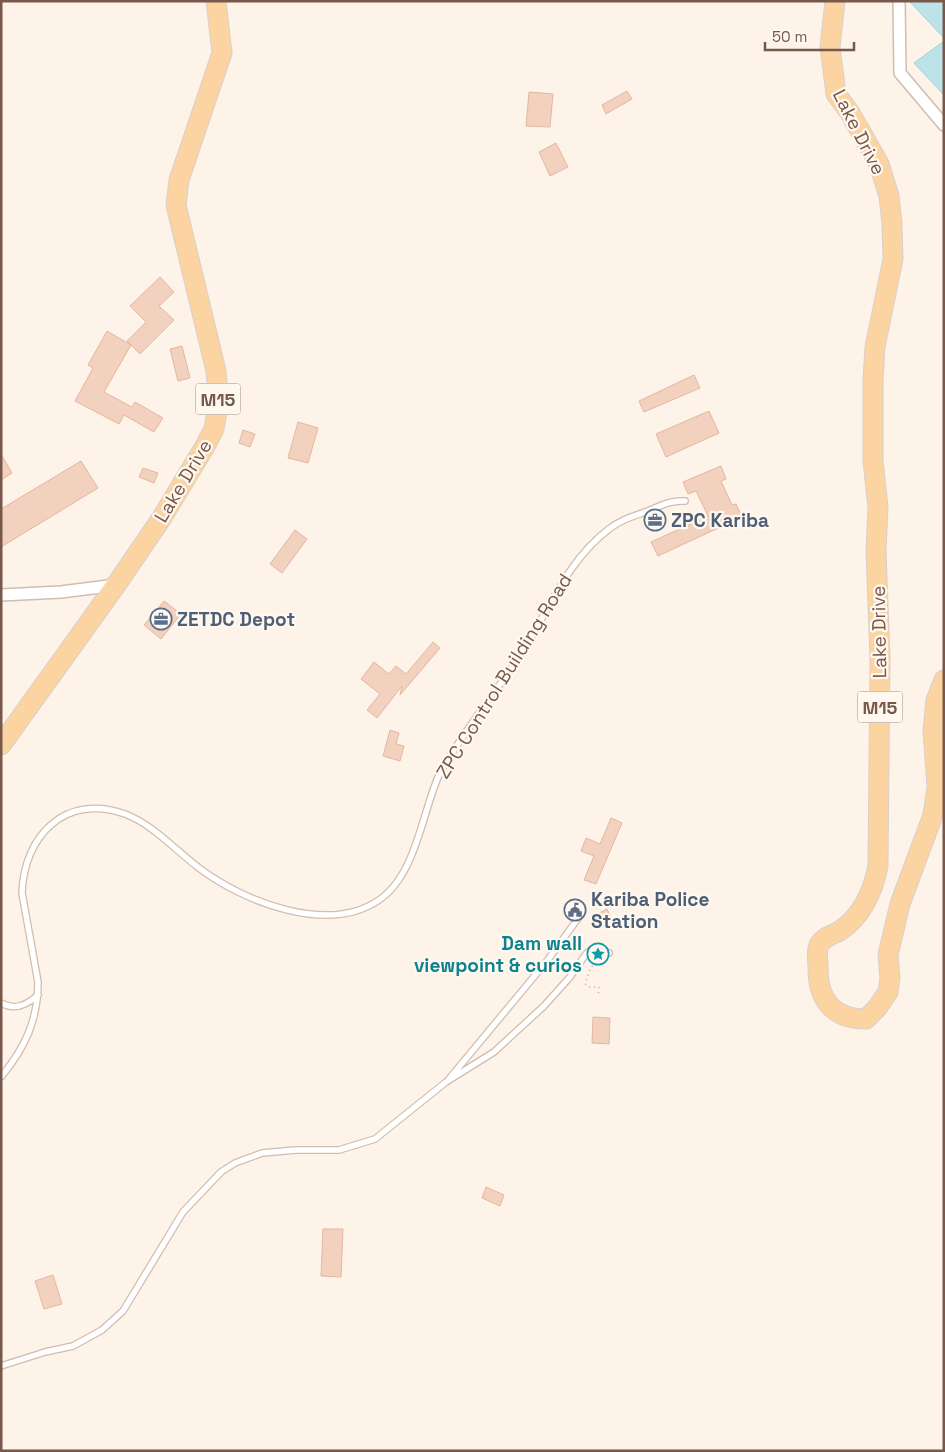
<svg xmlns="http://www.w3.org/2000/svg" width="945" height="1452" font-family="'Space Grotesk',sans-serif">
	<style>
		.water { fill: #bce3e7; stroke: #a2d4d9 }
		.building { fill: #f2d1bf; stroke: #e5b6a0 }
		.lines { fill: none; stroke-linecap: round; stroke-linejoin: round }
		.service-casing { stroke: #d1bdb0; stroke-width: 8 }
		.minor-casing { stroke: #d1bdb0; stroke-width: 14 }
		.primary-casing { stroke: #d9d0cd; stroke-width: 21 }
		.path { stroke: #d8b4a2; stroke-width: 2; stroke-dasharray: 1 4; stroke-linecap: butt }
		.service { stroke: #fff; stroke-width: 5.5 }
		.minor { stroke: #fff; stroke-width: 11 }
		.primary { stroke: #fbd4a1; stroke-width: 19 }
		.labels { text-anchor: middle; dominant-baseline: central; stroke-width: 4.5; stroke-linejoin: round; paint-order: stroke }
		.shield { fill: #fff8ef; stroke: #a0887c; stroke-width: 1 }
		.shield-label { font-size: 18px; font-weight: bold; fill: #77584b }
		.street-label { font-size: 19px; fill: #77584b; stroke: #fff8ef }
		.service-label { font-size: 19px; font-weight: bold; fill: #4e5e75; stroke: #fff8ef; text-anchor: start }
		.culture-label { font-size: 19px; font-weight: bold; fill: #0d838f; stroke: #fff8ef; text-anchor: end }
	</style>
	<rect width="100%" height="100%" fill="#fdf3e8"/>
	<path class="water" d="M909 1H944V38Z
		M944 41V95L914 63Z"/>
	<path class="building" d="M627 91 632 99 606 114 602 105Z
		M529 92 553 94 550 127 526 126Z
		M556 143 568 167 550 176 539 152Z
		M160 277 174 292 159 306 174 320 140 354 131 345 104 392 132 407 135 402 163 418 154 432 124 415 119 424 75 401 93 368 88 365 107 331 131 345 127 341 146 322 130 306Z
		M182 346 190 378 178 381 170 349Z
		M694 375 700 388 644 412 639 401Z
		M709 411 719 433 666 457 656 434Z
		M298 422 318 428 308 463 288 458Z
		M243 430 255 434 250 447 239 443Z
		M1 454 12 473 1 480Z
		M81 461 98 488 1 547V509Z
		M721 466 726 479 721 481 732 505 736 504 742 517 658 556 651 542 708 516 696 491 688 494 683 482Z
		M143 468 158 473 154 483 139 477Z
		M295 530 307 539 282 573 270 564Z
		M164 601 181 614 161 639 144 625Z
		M433 642 440 648 400 695 402 686 377 718 367 710 380 694 361 679 374 662 389 674 396 666 406 674Z
		M390 730 399 733 396 744 404 746 400 761 383 756Z
		M611 818 622 823 596 884 584 880 594 856 581 851 586 838 600 844Z
		M607 909 615 926 607 930 599 913Z
		M593 1017 610 1018 609 1044 592 1043Z
		M486 1187 504 1195 500 1206 482 1198Z
		M323 1229H343L341 1277 321 1276Z
		M53 1275 62 1304 44 1309 35 1281Z"/>
	<g class="lines">
		<g class="service-casing">
			<path id="service" d="M1 1003C15 1011 27 1005 38 995
				M1 1077C25 1048 38 1020 38 982L22 893C24 835 66 793 125 814 154 825 175 850 199 868 244 902 328 935 379 900 416 875 422 813 439 775 443 766 449 758 454 750 473 720 495 692 515 663 546 618 564 563 609 529 620 520 634 516 648 511 660 506 671 500 685 501
				M449 1079 547 961 582 913
				M1 1366 45 1352 73 1346 102 1330 123 1311 183 1212 221 1172 235 1163 262 1153 296 1150H339L375 1139 446 1082 494 1052 544 1006 570 977 586 954 592 949 609 953"/>
		</g>
		<g class="minor-casing">
			<path id="minor" d="M899 1 900 73 944 125
				M1 595 61 592 116 585"/>
		</g>
		<g class="primary-casing">
			<path id="primary" d="M835 1 830 47 836 94 850 113 879 164 889 196 892 224 893 259 875 347 873 380V461L878 507 876 551 880 658 878 866C873 891 863 915 841 930 833 936 825 935 819 945 816 951 818 961 818 968 818 1000 833 1019 866 1019L877 1008 888 992 890 978 888 955 900 904 933 815 937 787 933 730 936 700 944 680
				M1 745 116 585 161 519 204 448 214 429 217 412 218 395 216 371 176 205 179 180 222 53 216 1"/>
		</g>
		<path class="path" d="M592 961 593 965 589 972 585 984 589 987H599L598 997"/>
		<use href="#service" class="service"/>
		<use href="#minor" class="minor"/>
		<use href="#primary" class="primary"/>
	</g>
	<defs>
		<g id="office-ring" transform="scale(1.125)"><circle r="9.5" fill="#fff8ef" stroke="#5c6f8a" stroke-width="1.5"/><path d="M-6-3h4V-5.5h4V-3h4V5H-6ZM-1-4.5V-3h2v-1.5ZM-6 0V1H6V0Z" fill="#5c6f8a"/></g>
		<g id="civic-ring" transform="scale(1.125)"><circle r="9.5" fill="#fff8ef" stroke="#5c6f8a" stroke-width="1.5"/><path d="M-.6-6.5H3V-4.5H.6V-3L4-1V1h2V6H-6V1h2V-1L-.6-3ZM-1.2 2.5V6h2.4V2.5Z" fill="#5c6f8a"/></g>
		<g id="sight-ring" transform="scale(1.125)"><circle r="9.5" fill="#fff8ef" stroke="#0f9aa8" stroke-width="1.5"/><path d="M0-6L1.8-2.2L6-1.7L2.9 1.2L3.7 5.4L0 3.3L-3.7 5.4L-2.9 1.2L-6-1.7L-1.8-2.2Z" fill="#0f9aa8"/></g>
	</defs>
	<g fill-rule="evenodd">
		<use href="#office-ring" x="655" y="520"/>
		<use href="#office-ring" x="161" y="619"/>
		<use href="#civic-ring" x="575" y="910"/>
		<use href="#sight-ring" x="598" y="954"/>
	</g>
	<g class="labels">
		<g class="shield">
			<rect x="195.5" y="383.5" width="45" height="31" rx="4"/>
			<rect x="857.5" y="691.5" width="45" height="31" rx="4"/>
		</g>
		<g class="shield-label">
			<text x="218" y="399">M15</text>
			<text x="880" y="707">M15</text>
		</g>
		<g class="street-label">
			<text transform="translate(859 132) rotate(63)">Lake Drive</text>
			<text transform="translate(183 481) rotate(-59)">Lake Drive</text>
			<text transform="translate(879 632) rotate(-91)">Lake Drive</text>
			<text transform="translate(504 676) rotate(-58)">ZPC Control Building Road</text>
		</g>
		<g class="service-label">
			<text x="671" y="520">ZPC Kariba</text>
			<text x="177" y="619">ZETDC Depot</text>
			<text x="591" y="899">Kariba Police<tspan x="591" dy="22">Station</tspan></text>
		</g>
		<g class="culture-label">
			<text x="582" y="943">Dam wall<tspan x="582" dy="22">viewpoint &amp; curios</tspan></text>
		</g>
	</g>
	<rect width="945" height="1452" fill="none" stroke="#77584b" stroke-width="5"/>
	<path d="M765 42v8h89v-8" fill="none" stroke="#77584b" stroke-width="2.5"/>
	<text x="772" y="42" font-size="15" fill="#77584b" stroke="#fff8ef" stroke-width="4" paint-order="stroke">50 m</text>
</svg>
